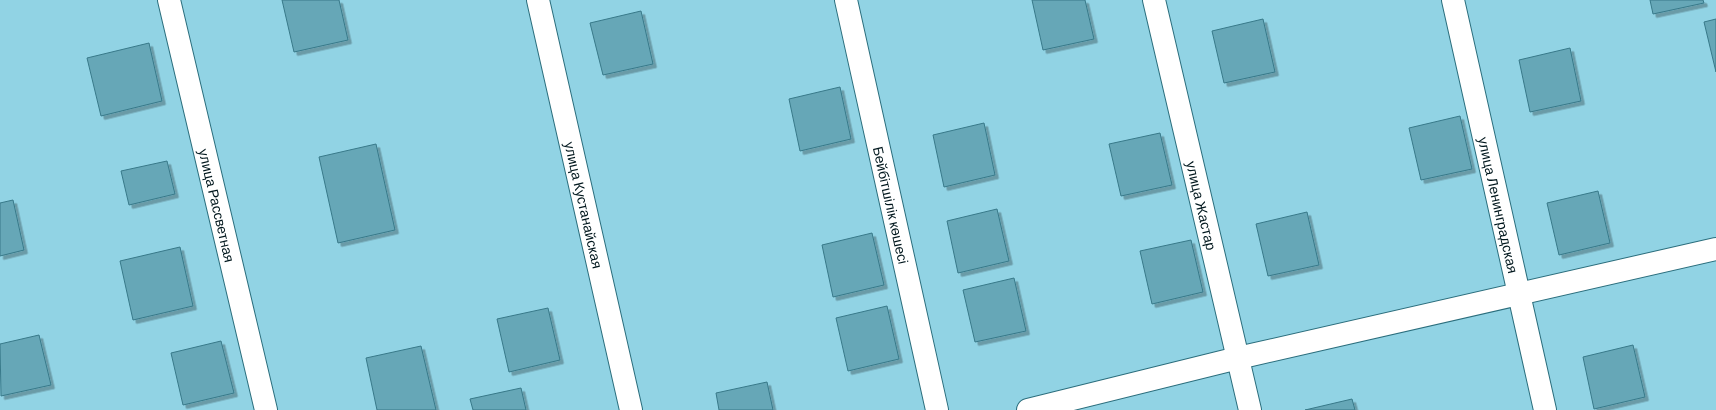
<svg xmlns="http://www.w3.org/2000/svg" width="1716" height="410" font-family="Barlow,sans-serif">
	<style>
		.building { fill: #66a7b7; stroke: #387989; filter: url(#shadow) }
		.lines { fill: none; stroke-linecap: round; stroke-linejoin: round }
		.minor-casing { stroke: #2b6e7d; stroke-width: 24 }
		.minor { stroke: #fff; stroke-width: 22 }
		.labels { text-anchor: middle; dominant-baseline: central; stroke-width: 4; stroke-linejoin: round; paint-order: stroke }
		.street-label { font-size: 14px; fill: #00171d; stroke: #9ee0f1 }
	</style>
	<defs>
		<filter id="shadow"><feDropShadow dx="3.5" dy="3.5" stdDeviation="0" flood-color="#0004"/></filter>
	</defs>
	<rect width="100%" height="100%" fill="#91d3e4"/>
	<path class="building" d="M282 0H339L348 40 294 52Z
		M1032 0H1085L1094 39 1043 50Z
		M1650 0H1703L1704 3 1653 14Z
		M641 11 653 64 603 75 590 23Z
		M1263 19 1275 72 1224 83 1212 31Z
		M1716 19V72L1704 22Z
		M149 43 162 101 101 116 87 58Z
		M1570 48 1581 101 1530 112 1519 60Z
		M840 87 851 139 800 151 789 99Z
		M1460 116 1472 169 1421 180 1409 128Z
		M984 123 995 175 944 187 933 135Z
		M1160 133 1172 185 1121 196 1109 144Z
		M376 144 395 230 338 243 319 157Z
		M167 161 175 194 129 205 121 171Z
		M1598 191 1610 243 1559 255 1547 203Z
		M13 200 24 250 0 256V203Z
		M997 209 1009 261 958 273 947 221Z
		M1307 212 1319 265 1268 276 1256 224Z
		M872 233 884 285 833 297 822 245Z
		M1191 240 1203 292 1152 304 1140 251Z
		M180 247 193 306 133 320 120 261Z
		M1014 278 1026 331 975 342 963 290Z
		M887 306 899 359 848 371 836 318Z
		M548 308 560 360 509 372 497 319Z
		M39 335 51 385 1 396 0 344Z
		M221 341 234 393 183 405 171 353Z
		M1633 345 1645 397 1594 409 1583 357Z
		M421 346 436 410H377L366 358Z
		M767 382 773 410H719L716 393Z
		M521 388 526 410H473L470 399Z
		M1352 399 1355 410H1305Z"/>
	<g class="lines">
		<g class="minor-casing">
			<g id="minor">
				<path id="s1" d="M169 0 266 410"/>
				<path id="s2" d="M538 0 631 410"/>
				<path id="s3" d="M846 0 937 410"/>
				<path id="s4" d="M1154 0 1250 410"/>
				<path id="s5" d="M1453 0 1545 410"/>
				<path d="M1028 410 1238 358 1716 249"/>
			</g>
		</g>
		<use href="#minor" class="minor"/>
	</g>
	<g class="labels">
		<g class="street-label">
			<text stroke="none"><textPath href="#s1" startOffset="211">улица Рассветная</textPath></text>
			<text stroke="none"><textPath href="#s2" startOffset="210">улица Кустанайская</textPath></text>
			<text stroke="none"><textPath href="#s3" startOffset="210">Бейбітшілік көшесі</textPath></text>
			<text stroke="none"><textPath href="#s4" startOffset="211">улица Жастар</textPath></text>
			<text stroke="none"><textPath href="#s5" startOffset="210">улица Ленинградская</textPath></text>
		</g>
	</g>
</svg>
